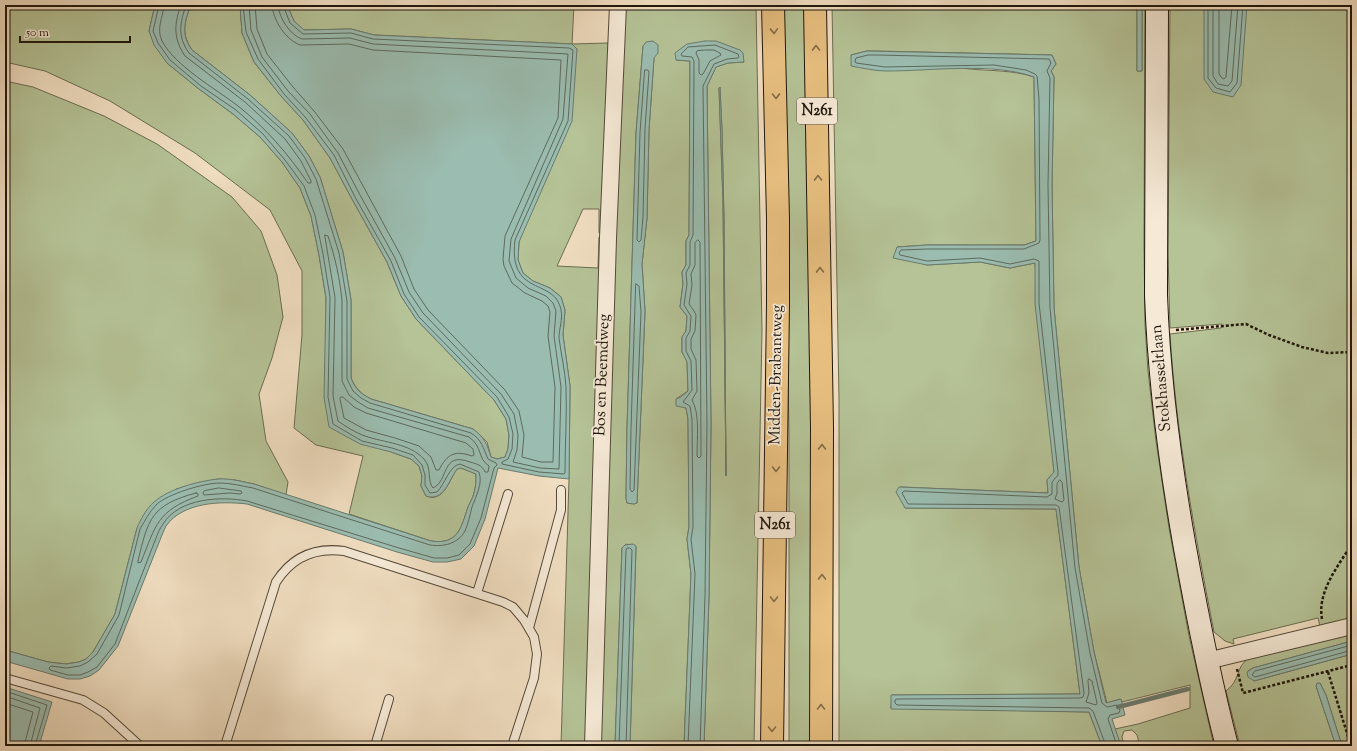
<svg xmlns="http://www.w3.org/2000/svg" width="1357" height="751" font-family="'Sorts Mill Goudy',serif">
	<style>
		.green { fill: #b5c397; stroke: #6a6d52; fill-rule: evenodd }
		.water { fill: #9bbdb1; stroke: #697b6f }
		.lines { fill: none; stroke-linecap: round; stroke-linejoin: round }
		.shore { stroke: #5d6a5e; stroke-width: 1 }
		.stream { stroke: #697b6f; stroke-width: 4.5 }
		.lane-casing { stroke: #54493a; stroke-width: 10 }
		.street-casing { stroke: #54493a; stroke-width: 18 }
		.secondary-casing { stroke: #1f170c; stroke-width: 24 }
		.highway-casing { stroke: #1f170c; stroke-width: 24 }
		.path { stroke: #1f170c; stroke-width: 2.5; stroke-dasharray: 3 2; stroke-linecap: butt }
		.lane { stroke: #f6ead7; stroke-width: 8 }
		.street { stroke: #f6ead7; stroke-width: 16 }
		.secondary { stroke: #f6ead7; stroke-width: 22 }
		.highway { stroke: #e8c081; stroke-width: 22 }
		.oneway { stroke: #846c46 }
		.labels { text-anchor: middle; dominant-baseline: central; stroke-width: 3.5; stroke-linejoin: round; paint-order: stroke }
		.shield { fill: #f6ead7; stroke: #605649; stroke-width: 1 }
		.shield-label { font-size: 15px; font-weight: bold; fill: #1f170c }
		.street-label { font-size: 16px; fill: #1f170c; stroke: #f6ead7 }
	</style>
	<rect width="100%" height="100%" fill="#f1dfc2"/>
	<filter id="stains"><feTurbulence type="fractalNoise" baseFrequency=".005" numOctaves="4"/><feColorMatrix values="0 0 0 0 .2 0 0 0 0 .09 0 0 0 0 .02 0 0 0 .5 -.17"/></filter>
	<radialGradient id="worn" r=".72"><stop offset=".6" stop-color="#630" stop-opacity="0"/><stop offset="1" stop-color="#630" stop-opacity=".3"/></radialGradient>
	<path class="green" d="M5 5H155L149 31 167 63 199 89 233 114 260 137 282 162 300 188 311 216 319 255 326 298V347L391 452 411 459 419 466 422 476 421 486 426 496C444 503 449 480 457 469L461 468 476 474C476 480 476 487 474 493 473 498 470 502 468 507 461 528 458 545 431 541L349 514 363 456 316 445 294 428 302 335V271L270 210 195 153 110 101 45 71 5 62Z
		M191 5H240L242 33 254 62 281 96 303 120 330 158 352 199 387 262 401 296 416 319 494 400 506 419 509 435 508 449 505 457 497 459 491 457 487 442 473 429 371 399C361 394 356 389 351 378V300L343 252 320 177 309 156 292 133 250 95 192 50C181 34 184 22 191 5Z
		M287 5H574L572 44 608 43 603 233H599V209H583L557 266 598 268 599 237H603L588 746H561L569 479 570 386 563 335 565 310 561 297 550 288 533 281 523 273 518 260 519 242 577 49 572 44 374 35 351 29 303 30 294 21Z
		M624 5H756L762 330 754 746H704L709 596 711 424 707 86 716 67 728 63 744 62 705 41 676 60 690 61 689 235 686 241V265L682 272 683 284 680 307 687 316 686 331 682 337V352L687 361 688 391 676 399 686 408 688 419 689 527 687 539 691 574 684 746H630L636 547 626 544 622 548 615 746H597ZM643 46 654 58 649 129 647 218 642 264 645 311 637 503 634 504 627 503 626 498 627 429 636 133ZM720 87 722 130 724 220 726 476 723 202 719 88Z
		M783 5H806L811 312 812 746H789V437Z
		M832 5H1137V71H1142V5H1145L1144 243 1145 325 1148 371 1156 441 1169 528 1189 636 1214 746H1140L1137 735 1132 730 1124 731 1122 737 1124 746H1120L1115 729 1138 724 1190 708V685L1122 702 1120 699 1107 703 1094 652 1079 567 1054 308 1052 185 1054 77 1051 71 1056 64 1052 55 877 51H867L851 55C890 60 930 64 970 69 991 71 1013 70 1034 77L1036 241 1024 245H927L897 247 927 265 980 262 1010 268 1035 263 1054 472 1047 480 1048 493 900 487 905 508 1056 509 1080 694 892 695 891 708 1089 712 1102 746H839V399Z
		M1170 5H1352V623L1321 630 1318 618 1233 639 1234 644 1225 641 1214 632C1195 534 1176 434 1170 334L1221 328 1222 324 1170 328 1168 252Z
		M5 81 33 87 104 116 157 144 232 197 261 231 277 275 283 317 272 358 259 394 266 441 288 482 286 495 254 484 235 480 218 479 176 489 137 528 115 614 93 652 86 659 79 662 66 664 48 662 5 650Z
		M1352 631V641L1253 668 1248 671 1254 681 1352 654V746H1342L1326 695 1320 683 1316 686 1336 746H1240L1226 691C1241 680 1235 667 1249 658Z"/>
	<path class="water" d="M155 5H191C184 22 181 35 192 50L250 95 292 133 309 156 320 177 343 252 351 300V378C355 389 361 394 371 399L473 429C484 437 487 444 491 457L497 459 505 457 508 449 509 435 506 419 494 400 416 319 401 296 387 262 352 199 330 158 303 120 281 96 254 62 242 33 240 5H287L294 21 304 30 351 29 374 35 572 44 577 49 572 121 519 242 518 260 523 273 533 281 550 288 561 297 565 310 563 335 570 386 569 479 539 476 498 468 485 519 474 546 461 559 447 562H433L397 552 247 504C221 501 183 502 166 526 164 530 162 535 160 540L118 646 99 670 90 676 80 679H68L5 661V650L48 662 66 664 79 662 86 659 93 652 115 614 137 528C141 519 146 509 154 502 168 489 199 481 218 479 230 478 243 482 254 484L431 541C458 545 461 528 468 507 470 502 473 498 474 493 476 487 476 480 476 474L461 468 457 469C449 480 444 502 426 496L421 486 422 476 419 466 411 459 391 452 360 444 329 427 324 397 326 298 319 255 311 216 300 188 282 162 260 137 233 114 199 89 167 63 154 45 149 31Z
		M1137 5H1142V71H1137Z
		M1204 5H1247L1241 85 1233 97 1213 92 1204 79Z
		M653 41 658 45V53L654 58 649 129 647 218 642 264 645 311 637 503 634 504 627 503 626 498 627 429 636 133 643 46 646 42Z
		M705 41H716L740 50 743 53 744 62 728 63 716 67 707 86 711 424 709 596 704 746H684L691 574 687 539 689 527 688 419 686 408 676 406V399L681 397 688 391 687 362 682 352V337L686 331 687 316 680 307 683 284 682 272 686 265V241L689 235 690 61 676 60 675 53 687 44Z
		M867 51 1052 55 1056 64 1051 71 1054 77 1052 185 1054 308 1079 567 1094 652 1106 703 1121 699 1125 715 1112 719 1121 746H1102L1089 712 891 709V695L1080 694 1056 509 905 508 896 492 899 487 1048 493 1047 480 1054 472 1035 304V263L1010 268 980 262 927 265 893 258 897 247 927 245H1024L1036 241 1034 77C993 62 931 71 887 71 875 71 862 68 851 66V55Z
		M720 87 722 130 724 220 726 476 723 202 719 88Z
		M633 544 636 546 630 746H615L622 548 625 545Z
		M1352 641V654L1254 681 1248 677 1247 672 1253 668Z
		M1317 683H1320L1326 695 1342 746H1336L1316 686Z
		M5 687 52 702 39 746H5Z"/>
	<g class="lines">
		<path class="shore" d="M159 5 153 31 158 43 170 60 201 86 236 110 263 134 285 160 304 186 315 215 323 254 330 297 328 397 333 424 362 441 392 448 413 455 422 465 425 475V485L430 493 437 492C445 484 449 466 460 464L479 472C483 484 476 496 472 507 470 515 468 524 465 531 458 544 443 547 430 545L253 488C242 486 231 483 220 483 204 483 167 494 156 505 149 512 145 521 140 529L119 615 97 654 88 662 80 666 66 668 51 666 49 668 50 670 68 675H80L88 672 97 667 115 644 156 538C158 533 160 528 163 524 179 498 221 496 247 501L399 548 434 558H447L459 555 470 544 481 518 494 468 497 465 496 463 488 459C483 448 482 440 471 433L370 403 361 398 353 391 347 379V301L339 253 316 179 305 158 289 136 248 99 189 53C177 36 180 23 186 5
			M164 5C163 18 156 28 162 41 175 66 216 89 238 106 266 128 288 154 308 183H311V181L301 161 285 139 245 102 185 56C173 38 174 24 181 5
			M243 5 246 32 258 59 284 94 306 118 334 155 355 197 391 261 404 294 419 317 497 397 509 417 513 434 512 449 508 459 502 462V464L539 472 564 474 565 473C565 444 567 415 566 387 565 370 561 354 559 338 559 329 563 319 561 310 555 277 508 298 515 240L568 121 573 50 569 48 373 39 351 33 303 34 290 23 283 5
			M249 5 251 30 262 57 288 91 310 114 338 153 360 195 395 258 409 292 423 313 501 394 514 414 518 435 517 450 513 462 540 468 559 469 561 387 554 336 556 311 553 303 546 296 528 288 516 278 509 261 511 239 563 119 568 54 373 44 350 38 302 39C290 35 279 18 278 5
			M255 5 257 29 267 54 293 87 314 111 343 149 401 256 414 289 428 310 505 390 519 411 524 435 522 457 541 462H553L555 387 548 336 550 312 548 306 542 301 525 293 512 283 504 266 503 259 505 236 558 118 561 60 373 50 349 44 300 45C285 39 273 20 272 5
			M1208 5V78L1216 88 1230 92 1237 83 1243 5
			M1213 5V76L1218 84 1228 86 1232 81 1238 5
			M1219 5V74L1222 78 1224 79 1226 77 1232 5
			M705 50H714L720 53 721 55 710 61 703 74 701 75 699 73V60L696 53 697 51Z
			M645 70H648L649 72 645 129 643 217 641 240 639 242 637 240 640 133Z
			M325 235 328 236C335 257 340 279 342 301V381L349 395 358 402 368 408 469 437C483 447 477 458 489 466L488 472H485C482 465 477 464 470 462 441 451 449 481 433 488 427 481 432 468 424 459 409 443 385 443 365 436 356 433 345 426 338 421L333 396 335 298Z
			M698 240 700 242 701 456 699 458 697 456C697 440 700 413 692 400L697 391 696 360 691 349V339L695 331 696 315 694 311 689 304 692 285 691 274 695 265V243Z
			M636 284 639 286 641 312 634 490 632 492 630 489 631 429Z
			M341 397H343L354 407 366 413 466 443 473 449 474 455 472 456C455 450 447 454 439 470H436L431 457 419 446 395 438 366 430 344 418 340 399Z
			M1060 480 1062 482 1064 500 1062 502 1055 499 1057 493V484Z
			M219 488 241 491 242 493 240 494 230 493 204 495 203 493 204 491Z
			M196 493 198 494V496C157 511 156 525 141 562L138 563V561C148 519 151 505 196 493Z
			M1352 645 1255 671 1252 675 1255 677 1352 650
			M1089 679 1092 681 1097 703 1096 705 1086 702 1089 693 1088 681Z
			M5 691 47 705 35 746
			M5 696 40 708 30 746
			M5 703 33 712 24 746
			M619 746 626 550 627 548H630L632 550 626 746
			M688 746 695 574 691 539 693 527 692 419 690 406 683 402 692 390 691 361 686 351V338L690 331 691 316 684 305 687 284 686 273 690 265V242L693 235 694 61 692 57 682 56 681 54 688 47 715 45 738 54 739 57 738 58 727 59 714 64 703 86 707 424 705 596 700 746
			M1106 746 1093 711 1089 708 897 705 895 703V700L897 699 1080 698 1083 697 1084 693 1059 507 1056 505 908 504 902 493 904 491 1047 497 1052 494V482L1058 475V472L1039 303V261L1034 259 1010 264 980 258 927 261 900 255 899 253 901 250 927 249H1024L1039 243 1040 240 1039 99 1037 76 1035 74 1026 70 994 65 885 67 856 63 855 61 856 58 868 55H877L1049 59 1051 63 1047 71 1050 78 1048 185 1050 308 1075 568 1090 653 1102 703 1107 707 1117 705 1120 710 1119 713 1110 715 1108 719 1117 746"/>
		<path class="stream" d="M1118 707 1188 689"/>
		<g class="lane-casing">
			<path id="lane" d="M477 593 508 494
				M529 628 561 510V490
				M5 678 83 700 104 713 140 746
				M225 746 276 582C292 557 315 547 344 551L503 602 513 607 524 620 534 637 537 654 534 678 512 746
				M375 746 389 699"/>
		</g>
		<g class="street-casing">
			<path id="street" d="M1207 661 1352 626
				M593 746 608 238 618 5"/>
		</g>
		<g class="secondary-casing">
			<path id="secondary" d="M1157 5 1156 295C1159 380 1170 464 1185 548 1197 614 1210 681 1227 746"/>
		</g>
		<g class="highway-casing">
			<path id="highway" d="M815 5 822 428 821 746
				M772 746 778 304V219L773 5"/>
		</g>
		<path class="path" d="M1176 330 1246 324 1269 335 1302 347 1328 353 1352 352
			M1322 619C1317 592 1338 566 1352 544
			M1237 669 1243 693 1352 665
			M1328 672 1351 746"/>
		<use href="#lane" class="lane"/>
		<use href="#street" class="street"/>
		<use href="#secondary" class="secondary"/>
		<use href="#highway" class="highway"/>
	</g>
	<defs><path id="oneway-chevron" d="M-2-3.5L2.5 0L-2 3.5" fill="none" stroke-width="1.6" stroke-linecap="round" stroke-linejoin="round"/></defs>
	<g class="oneway">
		<use href="#oneway-chevron" transform="translate(774 31) rotate(88)"/>
		<use href="#oneway-chevron" transform="translate(816 48) rotate(-91)"/>
		<use href="#oneway-chevron" transform="translate(776 96) rotate(89)"/>
		<use href="#oneway-chevron" transform="translate(818 178) rotate(-91)"/>
		<use href="#oneway-chevron" transform="translate(820 270) rotate(-91)"/>
		<use href="#oneway-chevron" transform="translate(822 447) rotate(-90)"/>
		<use href="#oneway-chevron" transform="translate(776 469) rotate(90)"/>
		<use href="#oneway-chevron" transform="translate(822 577) rotate(-90)"/>
		<use href="#oneway-chevron" transform="translate(774 599) rotate(91)"/>
		<use href="#oneway-chevron" transform="translate(821 707) rotate(-90)"/>
		<use href="#oneway-chevron" transform="translate(772 729) rotate(91)"/>
	</g>
	<g class="labels">
		<g class="shield">
			<rect x="797" y="98" width="40" height="26" rx="3"/>
			<rect x="755" y="512" width="40" height="26" rx="3"/>
		</g>
		<g class="shield-label">
			<text x="817" y="111">N261</text>
			<text x="775" y="525">N261</text>
		</g>
		<g class="street-label">
			<text transform="translate(603 375) rotate(-88)">Bos en Beemdweg</text>
			<text transform="translate(777 375) rotate(-89)">Midden-Brabantweg</text>
			<text transform="translate(1162 378) rotate(-95)">Stokhasseltlaan</text>
		</g>
	</g>
	<rect width="1357" height="751" fill="none" stroke="#f1dfc2" stroke-width="20"/>
	<rect x="6" y="6" width="1345" height="739" fill="none" stroke="#1f170c" stroke-width="2"/>
	<rect x="10" y="10" width="1337" height="731" fill="none" stroke="#1f170c"/>
	<path d="M20 36v6h110v-6" fill="none" stroke="#1f170c" stroke-width="2"/>
	<text x="26" y="36" font-size="12" fill="#1f170c" stroke="#f6ead7" stroke-width="3" paint-order="stroke">50 m</text>
	<rect width="100%" height="100%" filter="url(#stains)"/>
	<rect width="100%" height="100%" fill="url(#worn)"/>
</svg>
